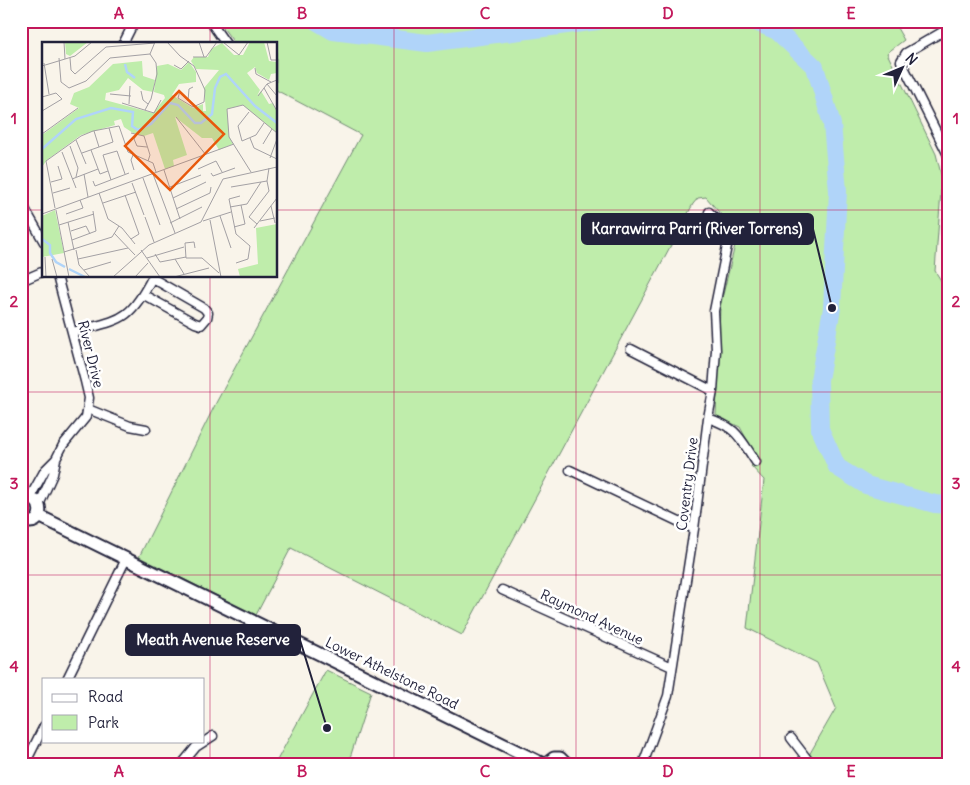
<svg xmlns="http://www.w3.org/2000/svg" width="970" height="785" font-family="Delius,sans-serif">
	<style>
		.green { fill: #bfedab; stroke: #708873 }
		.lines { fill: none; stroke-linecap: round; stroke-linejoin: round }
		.river { stroke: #b0d4f9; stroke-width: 18 }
		.street-casing { stroke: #22223b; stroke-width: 11 }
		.secondary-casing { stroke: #22223b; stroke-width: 15 }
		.street { stroke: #fff; stroke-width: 8 }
		.secondary { stroke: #fff; stroke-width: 11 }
		.grid { fill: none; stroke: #c2185b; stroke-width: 1; stroke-opacity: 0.55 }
		.labels { text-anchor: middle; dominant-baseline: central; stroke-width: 5; stroke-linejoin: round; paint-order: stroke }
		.street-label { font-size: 14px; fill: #22223b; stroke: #fff }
		.inset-river { fill: none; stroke: #b0d4f9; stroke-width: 2.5 }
		.inset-road { fill: none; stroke: #a3a0a4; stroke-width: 1 }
		.view { fill: #e8590c; fill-opacity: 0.15; stroke: #e8590c; stroke-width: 2.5 }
		.inset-edge { fill: none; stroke: #22223b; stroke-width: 2.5 }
		.leader { fill: none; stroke: #22223b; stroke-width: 2 }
		.callout-dot { fill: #22223b; stroke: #fff; stroke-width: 2 }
		.callout { fill: #22223b; stroke: #22223b; stroke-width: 2 }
		.callout-label { font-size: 15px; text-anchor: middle; font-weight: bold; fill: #fff }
		.neatline { fill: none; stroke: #c2185b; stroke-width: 2 }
		.grid-label { font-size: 16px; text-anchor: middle; font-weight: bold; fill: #c2185b }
	</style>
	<rect width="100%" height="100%" fill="#f9f4ea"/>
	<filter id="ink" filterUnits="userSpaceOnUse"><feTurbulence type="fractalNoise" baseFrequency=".02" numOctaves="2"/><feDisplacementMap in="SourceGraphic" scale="10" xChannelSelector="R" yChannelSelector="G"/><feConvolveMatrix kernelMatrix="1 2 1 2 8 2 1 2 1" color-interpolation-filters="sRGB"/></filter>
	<g filter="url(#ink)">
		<path class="green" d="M218 21H893L904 40 887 53 936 154 942 178 935 271 949 293V764H818L809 755 836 708 817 663 747 628 764 480 751 466 758 460 740 427 716 416 720 307 736 241 724 218 706 197 698 198 693 204 462 635 291 548 256 615 139 557 217 401 361 135 276 90V44H235Z
			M326 670 371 692 348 764H275Z"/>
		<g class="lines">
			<path class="river" d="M316 21 333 31 427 43 598 21
				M753 21 777 31 815 67 832 124 838 191 832 308 819 380 820 429 837 467 866 485 935 504 949 505"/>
			<g class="street-casing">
				<path id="street" d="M210 21 226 44
					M949 28 906 53 901 61 949 157
					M123 44 131 28 137 21
					M21 202 44 242
					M949 260V271
					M21 281 44 271
					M144 295 195 323 201 325 207 318 208 313 204 308 152 278
					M73 332C121 319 129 323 153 276
					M631 349 713 391
					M88 409 130 426 146 429
					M708 418C738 428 739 437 756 462
					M570 470 694 529
					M29 499 45 470 56 459 63 445 86 417 89 398 85 381 57 276
					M39 505 53 474 56 459
					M502 590 672 667
					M67 679 126 559
					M791 738 811 764
					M25 764 44 726
					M182 764 196 747 213 736
					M643 764 668 696 694 529 708 418 713 391 716 350 714 311 729 236 722 225 709 212"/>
			</g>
			<g class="secondary-casing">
				<path id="secondary" d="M21 502C45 487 47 534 21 519
					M39 516 543 764
					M546 764 554 758H560L566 764"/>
			</g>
			<use href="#street" class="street"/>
			<use href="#secondary" class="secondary"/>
		</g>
	</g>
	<path class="grid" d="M210 21V44M394 21V764M576 21V764M760 21V764M21 210H44M276 210H949M210 276V764M21 392H949M21 575H949"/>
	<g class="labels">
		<g class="street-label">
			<text transform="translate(91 354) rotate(76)">River Drive</text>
			<text transform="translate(687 484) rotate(-83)">Coventry Drive</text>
			<text transform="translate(592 617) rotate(25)">Raymond Avenue</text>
			<text transform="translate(392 673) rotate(26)">Lower Athelstone Road</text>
		</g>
	</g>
	<g transform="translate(42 42)">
		<rect width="235" height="235" fill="#f9f4ea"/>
		<path d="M23 0H46L28 14 24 12ZM208 0H222L227 19 235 20V31L229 32 227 38 215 31 213 25 205 31 218 48 215 54 219 49 227 62 231 61 235 70V91L201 63 185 67 187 94 191 102 177 108 170 96H160L133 75 145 113 131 118 132 124 123 127 111 91 102 94 91 91 82 85 79 77 72 79 73 83 39 93 5 118 0 125V93L37 66 28 62 32 51 47 45 71 22 100 19 101 34 113 38 111 50 101 48 86 36 77 48 64 51 63 58 111 71 123 56 122 53 112 50 115 24 126 22 139 28 147 20 154 30V40L137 42 130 53 151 66 161 62V69H164L162 46 177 28 154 27 149 19 152 15H166L169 7 180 1 192 13H201ZM13 168 22 211 0 215V174ZM235 182V235H198L196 227 216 222 214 186Z" fill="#bfedab"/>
		<path class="inset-river" d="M83 22 85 30 93 36M0 107 34 77 69 66 91 70 90 84 96 88 109 82 128 61 136 63 153 81H159L170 72 173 46 178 35 184 32 213 64 235 81M0 197 8 203V211L14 220 23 225M27 227 43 235"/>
		<path class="inset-road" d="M22 0 23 17M125 0 138 14 152 24 163 48 162 60 151 65 136 56 138 49M157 0 162 15M181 0 197 13 206 0M225 0 229 18H235M151 15H164L175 0M17 16 19 40 27 46 44 39 68 16 108 12 113 0M28 16 29 28 33 32 64 5 113 1M2 21 7 52M132 23 139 27 147 19M0 24 33 14 50 0M213 26 214 32 229 40M225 42 235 54M222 46 235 69M99 49 101 58 106 62M68 52 89 54M216 54 225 42 235 38M0 55 14 51 20 57 0 69M146 59 147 47 151 45M80 61 112 71 119 58M87 62 88 44M103 68 109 57 115 32 114 21 108 12M207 70 196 84 200 99 214 93 222 81M134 75 164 113M52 89 57 105M89 91 102 94 108 113 106 119M0 92 36 66M94 94 92 97 95 104 105 105M208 96 212 106 235 117M34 98 44 122M221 102 230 87M28 104 36 126 34 135M49 108 58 132 66 129M20 110 34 146M40 111 71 100 67 86M91 113 89 118 92 128M228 116 235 97M156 127 174 119 180 130M122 128 138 177M209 130 187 95 185 67 201 63 235 91M169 131 171 134 193 126M42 132 46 155M111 132 133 191M101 136 118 183M30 137 56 127M69 138 61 113 75 109 83 132M51 139 53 144 87 131M9 140 20 137 16 124M90 141 102 173M128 145 159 133M189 145 225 139 227 126M11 151 28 146M57 151 66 177 80 186 93 202M83 153 97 192 89 197M131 156 164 140M61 161 94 150M229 164 233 181M188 165 205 162 219 140M13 166 4 119 39 94 51 89 77 84 86 110 111 121 114 130M134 167 168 151 169 145M14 168 27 235M0 172 192 102M24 172 41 166 38 158M178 174 189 206M103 175 112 200M168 178 179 235M161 179 189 170M218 179 233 176M26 180 32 208M128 181 160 165M215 182 207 175 227 149 225 139M17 183 52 172M192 185 203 182 199 163M212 186 235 156M29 189 44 184 48 192M72 191 93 213M30 198 54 189 51 169M153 206 152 200 143 201 144 216H160L177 231M34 208 37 223 48 235M99 208 118 235M22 210 70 195 77 184M113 212 118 220 144 215M3 215 4 235M105 216 142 205M10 217 15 235M36 217 86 206M133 217 142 232M194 221 206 217 208 204 194 192 187 157 198 154M42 228 69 220M71 235 107 203 159 180 181 137 235 125M93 235 106 221M132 235 167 226"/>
		<path class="view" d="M137 49 182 92 128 148 83 104Z"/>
		<rect width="235" height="235" class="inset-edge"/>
	</g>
	<path class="leader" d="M832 308L813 229M327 728L300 640"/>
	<g class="callout-dot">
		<circle cx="832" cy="308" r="5"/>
		<circle cx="327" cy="728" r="5"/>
	</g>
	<g class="callout">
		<rect x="582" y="214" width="231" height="30" rx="5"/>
		<rect x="126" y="625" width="174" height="30" rx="5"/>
	</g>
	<g class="callout-label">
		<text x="697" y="234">Karrawirra Parri (River Torrens)</text>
		<text x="213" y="645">Meath Avenue Reserve</text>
	</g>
	<rect width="970" height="785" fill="none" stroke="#fff" stroke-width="55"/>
	<rect x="42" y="678" width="162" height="65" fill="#ffffff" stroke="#a7a7b1"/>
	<rect x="52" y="694" width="25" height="8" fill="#ffffff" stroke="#a7a7b1"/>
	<text x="88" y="702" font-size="15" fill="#22223b">Road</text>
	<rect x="52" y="715" width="25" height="15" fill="#bfedab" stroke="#a7a7b1"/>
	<text x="88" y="728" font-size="15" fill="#22223b">Park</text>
	<g transform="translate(902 68) rotate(46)" stroke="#ffffff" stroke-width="4" paint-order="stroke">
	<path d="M0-4L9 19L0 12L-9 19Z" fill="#22223b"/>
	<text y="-8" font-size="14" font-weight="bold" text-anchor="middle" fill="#22223b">N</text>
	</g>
	<rect x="28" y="28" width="914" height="730" class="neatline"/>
	<g class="grid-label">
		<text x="119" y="19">A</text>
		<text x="302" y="19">B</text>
		<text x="485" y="19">C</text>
		<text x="668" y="19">D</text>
		<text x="851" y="19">E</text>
		<text x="14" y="124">1</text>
		<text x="956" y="124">1</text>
		<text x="14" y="307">2</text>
		<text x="956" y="307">2</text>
		<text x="14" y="489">3</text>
		<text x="956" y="489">3</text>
		<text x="14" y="672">4</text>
		<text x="956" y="672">4</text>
		<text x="119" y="777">A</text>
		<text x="302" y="777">B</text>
		<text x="485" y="777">C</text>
		<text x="668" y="777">D</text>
		<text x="851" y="777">E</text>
	</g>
</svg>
